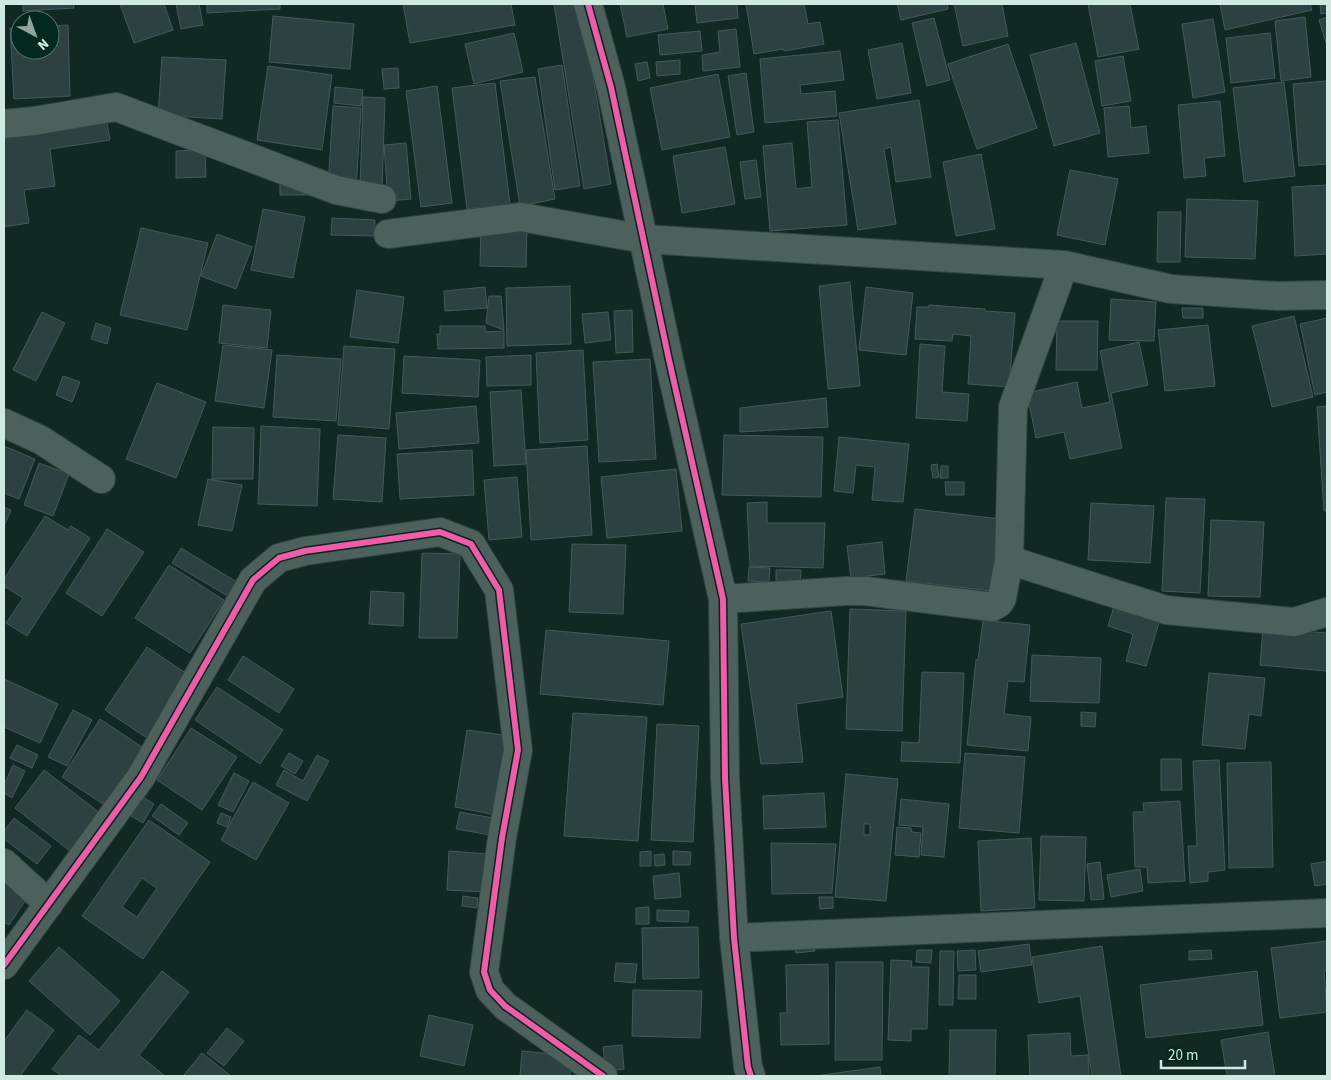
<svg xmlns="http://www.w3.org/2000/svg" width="1331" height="1080" font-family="'Source Sans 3',sans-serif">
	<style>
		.building { fill: #2d4240; stroke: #445a57; fill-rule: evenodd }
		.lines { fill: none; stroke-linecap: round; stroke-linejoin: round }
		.minor-casing { stroke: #334440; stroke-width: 30 }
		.minor { stroke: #4d615c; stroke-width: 28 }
		.cycleway-casing { stroke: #00281f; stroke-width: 9 }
		.cycleway { stroke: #f35aa7; stroke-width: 6 }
	</style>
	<rect width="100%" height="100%" fill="#112823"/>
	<path class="building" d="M23 4H73L74 8 23 11Z
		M120 4H164L173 30 134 43Z
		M176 4H199L203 25 181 29Z
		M207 4H280V9L207 13Z
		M403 4H511L515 25 410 43Z
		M554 4H581L611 184 584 189Z
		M620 4H663L668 29 627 37Z
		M695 4H737L738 18 697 23Z
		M746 4H804L808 24 820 22 824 44 784 51 783 49 754 54Z
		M897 4H947L948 9 901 20Z
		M954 4H1002L1008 36 963 46Z
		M1088 4H1130L1139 49 1098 57Z
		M1220 4H1310L1312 10 1225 30Z
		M1320 4H1327V13L1321 14Z
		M273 16 354 24 350 69 269 62Z
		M1305 17 1311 77 1281 81 1275 21Z
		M1327 17V46L1319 20Z
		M934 18 950 80 927 86 912 23Z
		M1213 19 1225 92 1193 98 1182 24Z
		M68 25 70 96 14 99 10 28H20V50H50V26Z
		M736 29 740 67 703 71 702 55 720 52 718 31Z
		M700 31 702 51 660 55 658 35Z
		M514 33 523 72 474 84 465 44Z
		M1270 33 1275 78 1231 83 1226 38Z
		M902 43 911 93 877 99 868 50Z
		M1076 43 1100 133 1054 146 1030 55Z
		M1008 44 1037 128 977 149 948 64Z
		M840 51 844 80 800 85 801 94 835 91 837 116 765 123 760 59Z
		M1123 56 1131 101 1102 106 1095 61Z
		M162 57 226 60 222 119 158 115Z
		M680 60V74L657 76 656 62Z
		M647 62 650 78 638 81 635 64Z
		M562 65 580 186 555 190 538 69Z
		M268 66 332 75 322 150 257 140Z
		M398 68 399 88 384 89 382 69Z
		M746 73 754 132 737 135 728 76Z
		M718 74 730 137 662 150 650 88Z
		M535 77 555 199 520 206 500 81Z
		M1327 81V164L1299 166 1293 84Z
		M1284 82 1295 176 1244 182 1233 88Z
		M495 83 510 204 467 209 452 88Z
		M437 86 452 203 421 207 406 91Z
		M335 87 363 90 361 106 334 103Z
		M363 97 385 98 382 189H360Z
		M919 100 931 177 896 182 891 147 884 149 896 224 858 230 839 113Z
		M1220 101 1225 156 1204 158 1206 176 1184 178 1178 105Z
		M333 106 361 108 356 190 328 188Z
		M1129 106 1131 128 1146 126 1149 153 1108 157 1104 108Z
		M105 113 110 140 50 149 55 186 24 190 29 223 4 227V129Z
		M838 120 847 225 770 231 763 146 792 143 796 189 812 187 807 122Z
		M406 143 411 199 388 201 384 145Z
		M725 147 735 204 682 213 673 156Z
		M205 150 206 177 176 178V151Z
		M981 154 995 229 956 236 943 162Z
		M756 160 761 197 745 199 740 162Z
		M1070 170 1118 179 1105 245 1057 235Z
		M280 171 313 195H280Z
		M1327 185V254L1295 256 1292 187Z
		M1187 199 1258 201 1255 259 1185 257Z
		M263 209 305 217 293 278 251 270Z
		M1158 212H1181L1180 262H1157Z
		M332 218 375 220 374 236 331 235Z
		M481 227 527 228 526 267 480 266Z
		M141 228 208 243 187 330 120 315Z
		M217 234 252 247 236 289 201 276Z
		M850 282 860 386 828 389 819 286Z
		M570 286 571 344 507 346 506 288Z
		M485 287 487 308 445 311 444 291Z
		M866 287 913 293 906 355 859 350Z
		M357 290 404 297 398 343 350 337Z
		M489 296H501L504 330 486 323Z
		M1111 299 1156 302 1154 341 1109 340Z
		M223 305 271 310 267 348 219 343Z
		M929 305 985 309V311L1015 313 1009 387 968 384 971 336 953 334 952 341 915 339 917 307H929Z
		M1182 308H1203V318H1183Z
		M632 310 633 352 616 353 614 311Z
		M42 312 65 323 36 381 13 370Z
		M608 312 611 340 585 343 582 314Z
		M1294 316 1313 397 1272 407 1252 326Z
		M1327 318V392L1315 395 1300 324Z
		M1057 321H1098L1097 370H1056Z
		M96 323 111 328 107 344 91 339Z
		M1208 325 1215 386 1165 391 1158 330Z
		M440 326H485V332L504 331V348L438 349 437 334H440Z
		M1139 342 1148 385 1111 393 1122 448 1070 459 1064 432 1036 438 1027 393 1077 382 1082 408 1110 402 1100 351Z
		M920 344 945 346 942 392 969 394 967 421 916 418Z
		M223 345 272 350 264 408 215 401Z
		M344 346 395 349 389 429 338 425Z
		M583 350 588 440 540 443 536 353Z
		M277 355 341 359 336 421 273 417Z
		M531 355V385L487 386 486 357Z
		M404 356 480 360 478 397 402 393Z
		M650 359 656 459 599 462 593 362Z
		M63 376 80 382 72 402 56 395Z
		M157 383 206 402 176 478 126 459Z
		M521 390 526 464 494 466 490 392Z
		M826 398 828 427 740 432V408Z
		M476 406 479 443 399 449 396 413Z
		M1327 406V511H1324L1317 407Z
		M261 426 320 429 317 506 258 504Z
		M213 427 254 428 253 479H212Z
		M338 435 386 438 382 502 333 499Z
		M724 435 823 437 821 497 722 495Z
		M839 437 909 444 903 502 872 500 875 467 856 465 853 493 834 491Z
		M4 446 35 459 19 499 4 493Z
		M587 446 592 535 531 540 526 450Z
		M472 450 474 495 400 499 397 454Z
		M39 463 69 474 53 516 24 505Z
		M937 464 939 477 933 478 931 465Z
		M941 466H948V478H940Z
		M676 469 682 531 607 538 601 477Z
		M517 477 522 537 489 540 484 480Z
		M208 479 242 485 232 531 198 525Z
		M945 482H964V495H946Z
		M1166 498 1205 499 1200 593 1162 591Z
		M767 502V523H825L823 568 750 566 747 503Z
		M1091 503 1154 506 1150 563 1088 560Z
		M4 507 11 510 4 526Z
		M915 509 1000 519 991 591 906 581Z
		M45 516 68 530 71 526 90 538 27 636 6 623 23 598 4 586V579Z
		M1211 520 1264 522 1260 597 1208 596Z
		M107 529 144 552 102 616 66 593Z
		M882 542 885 574 851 578 847 546Z
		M572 544 626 545 623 614 569 612Z
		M181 548 240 584 231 598 172 563Z
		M422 553 460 554 457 638H419Z
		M169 565 224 600 190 653 135 618Z
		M749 567 770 568 769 582 748 581Z
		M776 570H801L800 585H776Z
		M371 591 404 593 403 626 369 624Z
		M1114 606 1160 619 1146 666 1126 661 1133 634 1108 626Z
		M850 609 906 611 902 731 846 729Z
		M831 611 843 697 796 704 803 762 761 764 741 624Z
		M983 620 1030 625 1024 682 1008 681 1004 714 1031 717 1028 751 967 745 976 660H978Z
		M1263 628 1327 633V671L1260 665Z
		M546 630 669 641 663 705 540 694Z
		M147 647 190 676 147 738 105 710Z
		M1032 655 1101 658 1099 703 1030 701Z
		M243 656 294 689 279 713 228 680Z
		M922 672 964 673 960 763 901 761 902 742 919 743Z
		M1209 673 1265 678 1261 716 1249 714 1245 749 1202 745Z
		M4 679 58 704 40 743 4 727Z
		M217 687 283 730 260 764 195 720Z
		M73 710 92 720 67 766 48 757Z
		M1081 712 1096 713 1095 727 1081 726Z
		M573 713 647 717 638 841 564 836Z
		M100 719 148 751 109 808 62 777Z
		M657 724 699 726 693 842 651 840Z
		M191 728 237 757 202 810 157 780Z
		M467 730 511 736 501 816 455 807Z
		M17 745 38 755 32 768 10 758Z
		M289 753 303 761 295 774 281 766Z
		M965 753 1025 757 1019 833 959 828Z
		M317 755 329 761 307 801 276 785 284 770 303 781Z
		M1161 759H1181L1182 790H1161Z
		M1219 760 1225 870 1208 872V881L1190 883 1188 846H1197L1193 761Z
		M1271 762 1273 867 1229 868 1227 763Z
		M13 765 25 771 12 798 4 793V785Z
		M44 770 100 813 70 851 15 808Z
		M234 773 249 781 233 812 218 805Z
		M846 774 898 779 886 901 835 897ZM864 824H870V835H864Z
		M253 782 289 803 256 860 221 840Z
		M824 793 826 827 764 829 763 796Z
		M143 797 154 804 143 823 131 816Z
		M901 799 949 804 944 857 921 855 923 827 899 825Z
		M1180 801 1185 881 1148 883 1147 867H1135L1133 812H1144L1143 803Z
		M161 804 188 823 179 835 152 816Z
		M460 812 499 819 496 836 456 829Z
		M221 813 231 817 227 827 217 823Z
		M14 818 51 846 37 864 4 839V831Z
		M149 820 210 862 143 959 82 916ZM142 878 157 888 137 917 122 907Z
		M897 827 911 828 912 832 921 833 919 857 895 855Z
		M1041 836 1086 837 1084 901 1039 900Z
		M1031 838 1035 908 981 911 978 841Z
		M771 843 836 844 832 893 772 894Z
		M449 851 488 854 486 892 447 890Z
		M651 851V866H640V852Z
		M673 851 691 852 690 865H673Z
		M664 854 665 865 655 866 654 855Z
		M1327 861V884L1315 886 1311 864Z
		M1100 862 1104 899 1091 900 1087 864Z
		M1140 869 1143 891 1111 897 1107 875Z
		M679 873 681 897 655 899 653 876Z
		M4 878 29 895 9 925 4 922Z
		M463 896 478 898 477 908 462 906Z
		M819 897H833V908L820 909Z
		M649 907V924H636V908Z
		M657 910 689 911 688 922 657 921Z
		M698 927 699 978 643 979 642 928Z
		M1327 941V970L1324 971 1327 1012 1280 1018 1271 948Z
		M1029 944 1032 965 981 972 978 951Z
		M814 946 815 951 796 953 795 947Z
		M1102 946 1121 1076H1092L1080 996 1039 1003 1032 957Z
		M59 947 120 1001 90 1035 29 981Z
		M917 950H932L931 963 916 962Z
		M975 950 976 970 958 971 957 951Z
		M1211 950 1212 959 1189 960V951Z
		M940 951H954L953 1005H939Z
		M891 960 912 961 911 967H929L927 1029H911V1041L888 1040Z
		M836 962H883L882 1060H835Z
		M616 963 637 964 635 983 614 981Z
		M828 964 829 1044 781 1045 780 1013H787L786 965Z
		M162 971 189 992 139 1055 165 1076H62L52 1069 79 1035 99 1050Z
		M1257 971 1263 1025 1146 1038 1140 985Z
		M959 975H976V999H958Z
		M633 990 702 991 700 1038 632 1036Z
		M27 1010 54 1030 20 1076H4V1041Z
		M429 1015 473 1025 464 1066 420 1056Z
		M227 1028 244 1041 224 1066 207 1053Z
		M950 1030H996L995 1076H949Z
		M1268 1032 1275 1076H1227L1221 1040Z
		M1070 1033 1071 1056 1088 1055 1089 1076H1030L1028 1035Z
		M622 1045 624 1069 606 1071 603 1047Z
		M522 1051 572 1056 570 1076H520Z
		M202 1053 231 1076H183Z
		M880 1067 881 1076H815Z"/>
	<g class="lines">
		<g class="minor-casing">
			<path id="minor" d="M588 4 611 87 669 360 723 599 725 778 734 938 748 1067 751 1076
				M4 124 34 121 116 107 336 190 382 199
				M388 234 521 217 644 239 1064 265 1171 289 1277 296 1327 295
				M4 423 41 440 101 479
				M1009 560 1166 610 1294 622 1327 612
				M723 599 847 591H865L992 607 999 603 1002 598 1009 560 1013 407 1064 265
				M4 863 49 904
				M734 938 1327 913
				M4 965 141 777 253 580 279 558 305 551 440 532 471 544 499 590 518 750 502 838 484 972 490 990 505 1006 603 1076"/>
		</g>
		<use href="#minor" class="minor"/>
		<g class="cycleway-casing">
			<path id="cycleway" d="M588 4 611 87 669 360 723 599 725 778 734 938 748 1067 751 1076
				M4 965 141 777 253 580 279 558 305 551 440 532 471 544 499 590 518 750 502 838 484 972 490 990 505 1006 603 1076"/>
		</g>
		<use href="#cycleway" class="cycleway"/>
	</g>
	<rect width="1331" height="1080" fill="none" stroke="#d0eae2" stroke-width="10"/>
	<g transform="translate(35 35) rotate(139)"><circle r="24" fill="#00281f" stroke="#53766d"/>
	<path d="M0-4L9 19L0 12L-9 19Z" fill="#8da69f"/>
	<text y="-8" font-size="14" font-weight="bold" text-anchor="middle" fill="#d0eae2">N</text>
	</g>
	<path d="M1161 1060v8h84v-8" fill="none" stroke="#d0eae2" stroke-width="2.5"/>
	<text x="1168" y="1060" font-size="15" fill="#d0eae2" stroke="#00281f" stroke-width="4" paint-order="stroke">20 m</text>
</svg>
